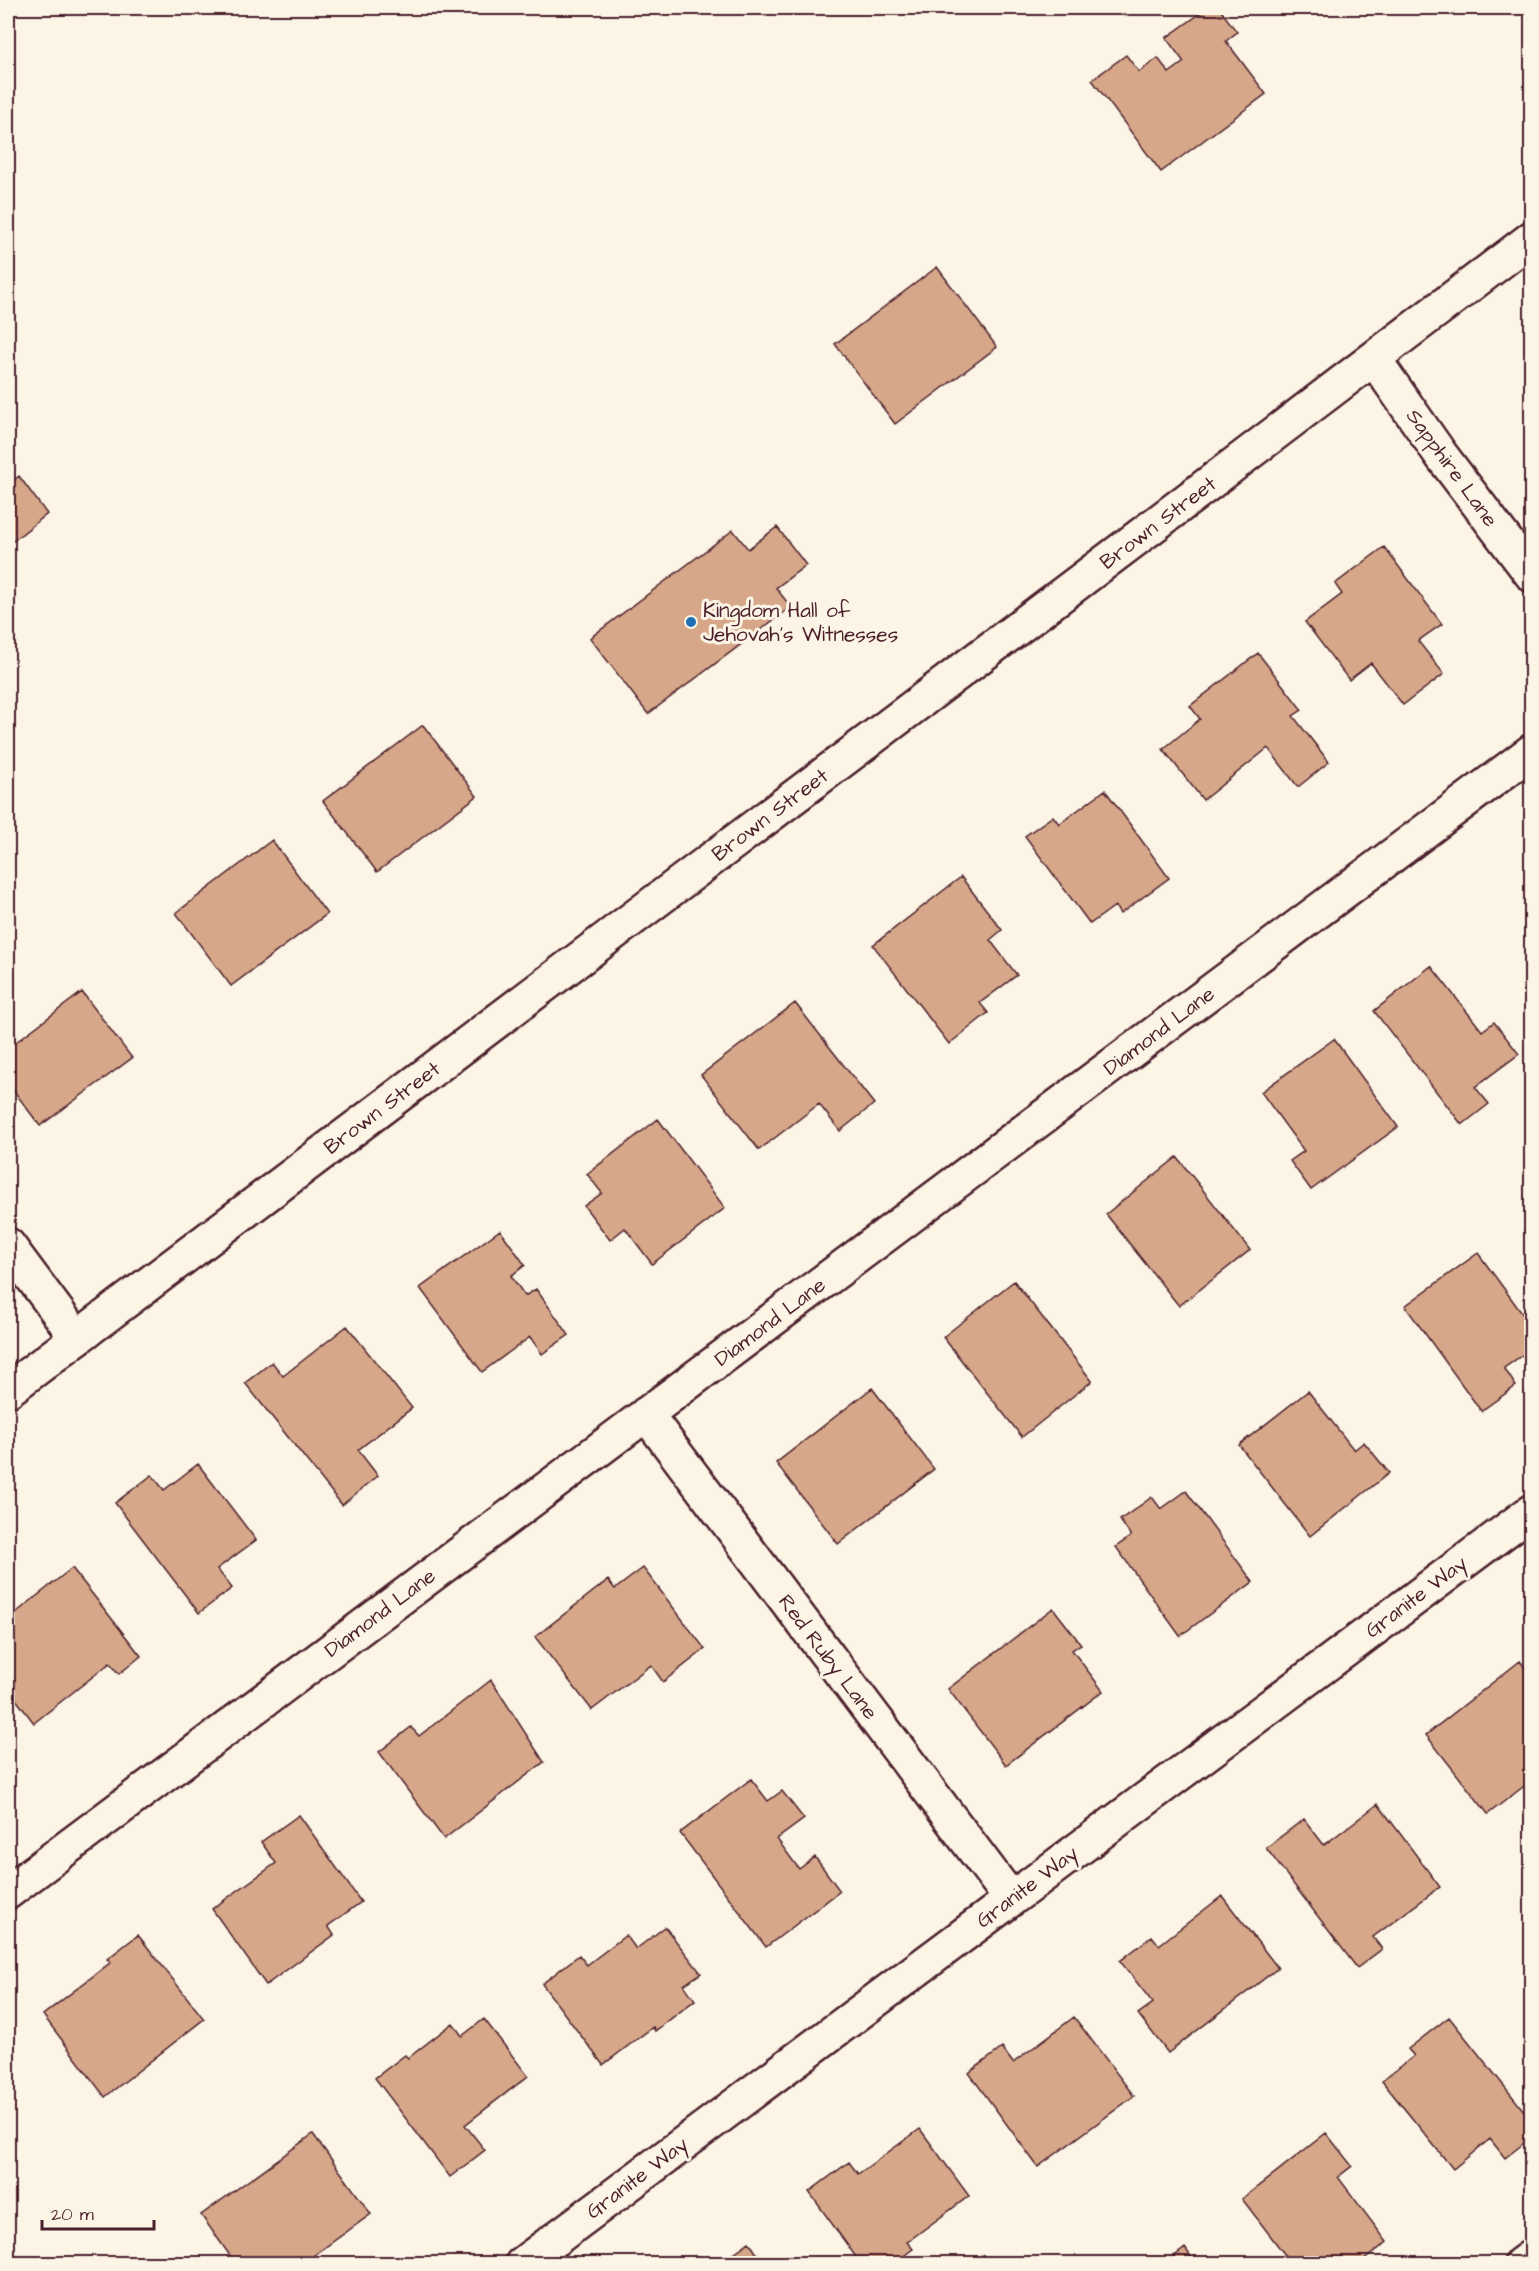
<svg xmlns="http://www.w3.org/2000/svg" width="1539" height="2271" font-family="'Architects Daughter',sans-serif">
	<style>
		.building { fill: #d6a789; stroke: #4a1f2b; stroke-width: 1.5 }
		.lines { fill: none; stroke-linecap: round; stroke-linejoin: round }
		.minor-casing { stroke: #4a1f2b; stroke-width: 38 }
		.major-casing { stroke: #4a1f2b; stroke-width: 38 }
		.minor { stroke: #fcf5e5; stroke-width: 33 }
		.major { stroke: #fcf5e5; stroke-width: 33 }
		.poi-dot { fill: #1f6fb2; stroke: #fcf5e5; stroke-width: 2 }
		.labels { text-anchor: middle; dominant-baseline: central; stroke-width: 6; stroke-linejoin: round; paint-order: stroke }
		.street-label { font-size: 21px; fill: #4a1f2b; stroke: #fcf5e5 }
		.poi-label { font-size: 21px; fill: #4a1f2b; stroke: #fcf5e5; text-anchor: start }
	</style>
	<rect width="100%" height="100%" fill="#fcf5e5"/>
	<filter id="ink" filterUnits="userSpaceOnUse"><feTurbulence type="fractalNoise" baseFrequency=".0167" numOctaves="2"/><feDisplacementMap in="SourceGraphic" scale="12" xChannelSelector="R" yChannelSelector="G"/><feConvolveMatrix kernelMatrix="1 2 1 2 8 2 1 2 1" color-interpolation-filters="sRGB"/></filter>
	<g filter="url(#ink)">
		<path class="building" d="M1208 8H1219L1237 32 1226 41 1266 94 1161 172 1092 80 1126 55 1139 72 1158 58 1169 73 1184 62 1166 38Z
			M937 267 997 347 895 424 835 344Z
			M19 476 47 514 8 545V485Z
			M777 527 806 565 776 588 791 607 648 714 590 638 733 530 748 549Z
			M1384 547 1442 624 1418 641 1444 674 1403 705 1371 663 1349 680 1305 622 1342 594 1335 584Z
			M1258 653 1302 710 1293 716 1329 762 1298 787 1268 748 1203 800 1163 749 1200 719 1190 706Z
			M423 725 477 796 377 872 323 801Z
			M1105 790 1169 878 1120 914 1115 906 1090 924 1025 836 1053 816 1059 824Z
			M272 840 327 914 231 986 176 913Z
			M961 877 1002 930 990 940 1017 975 980 1003 988 1013 949 1044 873 945Z
			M1431 966 1482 1031 1494 1022 1519 1054 1475 1087 1489 1104 1462 1125 1374 1011Z
			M82 992 132 1058 40 1126 8 1083V1048Z
			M795 1003 874 1104 840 1131 819 1104 759 1150 701 1075Z
			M1334 1039 1398 1127 1311 1190 1290 1161 1304 1151 1261 1092Z
			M658 1119 725 1208 652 1264 625 1228 610 1240 584 1206 602 1193 587 1174Z
			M1177 1157 1250 1250 1179 1306 1106 1214Z
			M500 1230 525 1265 511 1276 525 1296 536 1289 569 1335 542 1354 530 1337 482 1372 420 1288Z
			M1478 1253 1532 1327V1348L1504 1368 1516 1386 1481 1411 1405 1306Z
			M1014 1281 1092 1381 1022 1437 943 1337Z
			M347 1326 412 1408 358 1450 378 1476 342 1505 245 1383 272 1362 283 1376Z
			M872 1388 934 1469 838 1544 776 1463Z
			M1308 1391 1354 1450 1364 1442 1389 1473 1310 1536 1239 1445Z
			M198 1464 256 1540 217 1569 232 1588 199 1613 115 1503 152 1475 164 1490Z
			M1186 1491 1253 1582 1180 1636 1116 1547 1131 1536 1120 1520 1152 1497 1161 1509Z
			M72 1568 141 1656 119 1674 110 1663 34 1723 8 1689V1619Z
			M643 1568 705 1649 663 1682 651 1665 592 1710 535 1637 608 1580 615 1589Z
			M1053 1608 1081 1644 1072 1650 1103 1691 1006 1765 948 1689Z
			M1520 1661 1532 1677V1780L1488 1814 1426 1735Z
			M491 1680 544 1762 444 1839 379 1752 411 1727 419 1736Z
			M751 1779 768 1801 782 1791 804 1819 777 1839 799 1869 815 1857 840 1891 766 1947 680 1833Z
			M1378 1804 1440 1887 1373 1937 1382 1949 1357 1968 1266 1848 1304 1819 1324 1845Z
			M299 1815 361 1902 328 1926 334 1935 266 1985 212 1909 276 1863 261 1842Z
			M1222 1896 1278 1968 1168 2053 1138 2014 1153 2003 1120 1961 1152 1936 1159 1945Z
			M665 1927 701 1973 684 1985 695 2000 655 2031 653 2027 603 2065 542 1984 579 1955 587 1965 626 1935 636 1949Z
			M138 1935 204 2019 105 2097 43 2015 111 1962 107 1959Z
			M1074 2017 1134 2096 1038 2167 969 2073 1002 2048 1013 2063Z
			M1449 2017 1532 2121V2137L1505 2158 1490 2139 1453 2169 1382 2081 1414 2056 1408 2049Z
			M484 2019 528 2076 465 2125 485 2150 450 2177 375 2078 405 2055 408 2058 453 2023 462 2036Z
			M920 2129 969 2196 907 2242 913 2249 893 2264H861L809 2192 849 2162 858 2174Z
			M1326 2133 1352 2166 1338 2177 1387 2242 1359 2264H1292L1242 2199Z
			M313 2134 371 2214 302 2264H236L201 2215Z
			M749 2242 764 2264H719Z
			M1185 2248 1196 2264H1164Z"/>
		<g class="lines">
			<g class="minor-casing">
				<path id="minor" d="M1374 359 1441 455 1532 575
					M8 1245 77 1338
					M646 1414 1011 1899
					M8 1892 1532 751
					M522 2264 1532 1511
					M1521 2264 1532 2256"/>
			</g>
			<g class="major-casing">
				<path id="major" d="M8 1390 1153 526 1532 238"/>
			</g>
			<use href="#minor" class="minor"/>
			<use href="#major" class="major"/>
		</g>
	</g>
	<circle class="poi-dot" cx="691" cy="622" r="6"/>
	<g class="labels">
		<g class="street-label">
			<text transform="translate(1452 468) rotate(54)">Sapphire Lane</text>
			<text transform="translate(1158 523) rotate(-37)">Brown Street</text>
			<text transform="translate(770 815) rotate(-37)">Brown Street</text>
			<text transform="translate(1159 1031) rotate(-37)">Diamond Lane</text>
			<text transform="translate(382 1108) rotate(-37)">Brown Street</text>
			<text transform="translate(770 1322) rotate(-37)">Diamond Lane</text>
			<text transform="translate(1416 1597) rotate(-37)">Granite Way</text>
			<text transform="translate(380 1613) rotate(-37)">Diamond Lane</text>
			<text transform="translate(828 1657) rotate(53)">Red Ruby Lane</text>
			<text transform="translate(1027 1887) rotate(-37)">Granite Way</text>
			<text transform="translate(637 2178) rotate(-37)">Granite Way</text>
		</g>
		<g class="poi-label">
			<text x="703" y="610">Kingdom Hall of<tspan x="703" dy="24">Jehovah’s Witnesses</tspan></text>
		</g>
	</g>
	<rect width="1539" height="2271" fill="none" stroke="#fcf5e5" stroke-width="30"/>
	<rect x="15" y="15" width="1509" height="2241" fill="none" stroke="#4a1f2b" stroke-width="2" filter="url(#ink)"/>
	<path d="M42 2220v9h112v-9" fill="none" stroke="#4a1f2b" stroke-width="3"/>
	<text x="51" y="2220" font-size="18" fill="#4a1f2b" stroke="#fcf5e5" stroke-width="4.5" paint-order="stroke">20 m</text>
</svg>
